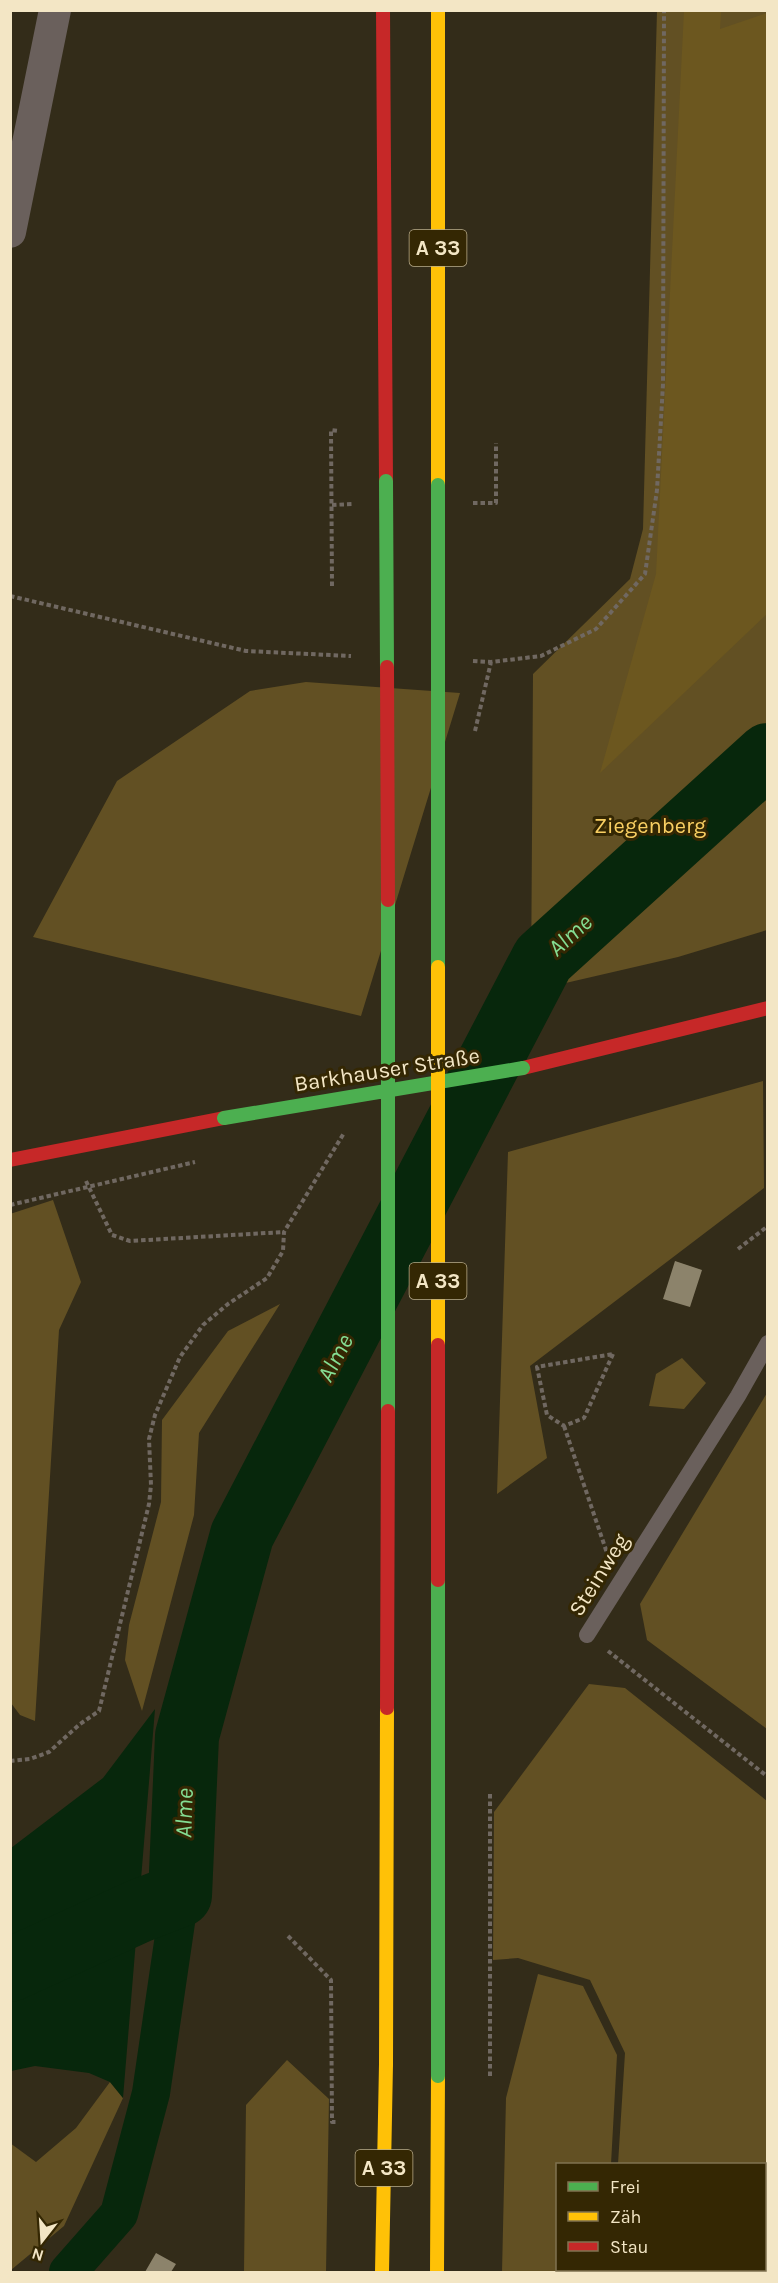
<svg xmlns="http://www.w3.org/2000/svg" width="778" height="2283" font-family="Karla,sans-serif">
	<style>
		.green { fill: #625023 }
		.forest { fill: #6c571f }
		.water { fill: #07270c }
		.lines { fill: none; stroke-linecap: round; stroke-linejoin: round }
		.canal { stroke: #07270c; stroke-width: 38 }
		.river { stroke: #07270c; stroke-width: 64 }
		.building { fill: #8c836b }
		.path { stroke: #706861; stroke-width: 4; stroke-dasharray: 4.5 3; stroke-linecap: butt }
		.lane { stroke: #6a605c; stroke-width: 16 }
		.street { stroke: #6a605c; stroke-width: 32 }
		.slow { stroke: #ffc107; stroke-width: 14 }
		.jam { stroke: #c62828; stroke-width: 14 }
		.fast-bridge { stroke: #4caf50; stroke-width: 14 }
		.slow-bridge { stroke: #ffc107; stroke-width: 14 }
		.jam-bridge { stroke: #c62828; stroke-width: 14 }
		.labels { text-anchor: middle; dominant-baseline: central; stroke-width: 6; stroke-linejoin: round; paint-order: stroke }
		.shield { fill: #342703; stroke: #baad8b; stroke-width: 1.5 }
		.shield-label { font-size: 21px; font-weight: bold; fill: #f3e6c5 }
		.park-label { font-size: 22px; fill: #f9cf62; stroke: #342703 }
		.street-label { font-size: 22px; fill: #f3e6c5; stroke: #342703 }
		.water-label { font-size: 24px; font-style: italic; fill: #84dd93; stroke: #342703 }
	</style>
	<rect width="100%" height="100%" fill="#332c19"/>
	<path class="green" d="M657 11H767V930L678 957 531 991 533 674 630 579 643 529Z
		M306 682 460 693 361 1016 33 937 117 781 250 691Z
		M763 1081 764 1188 530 1366 547 1458 497 1494 508 1152Z
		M53 1200 81 1282 59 1330 35 1721 20 1715 11 1703 10 1214Z
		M280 1304 199 1433 194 1515 142 1711 125 1660 129 1625 161 1502 162 1420 228 1331Z
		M682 1358 706 1383 684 1409 649 1406 656 1374Z
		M767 1393V1729L647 1640 640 1604Z
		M589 1684 625 1688 767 1801 768 2248 765 2254 764 2164H618L625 2053 590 1980 518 1958 493 1960 494 1812Z
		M538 1974 583 1986 617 2055 611 2164H558V2270H606V2272H502L506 2098Z
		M287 2060 329 2099 326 2272H244L246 2105Z
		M110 2082 123 2098 64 2226 11 2270 10 2143 36 2162 76 2128Z
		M610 2270H757L755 2272H610Z"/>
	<path class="forest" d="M684 11H721L720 29 767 13V614L600 773 656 574Z"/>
	<path class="water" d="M155 1709 123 2098 110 2082 89 2073 35 2066 11 2071V1848L103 1778Z"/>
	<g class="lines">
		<path class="canal" d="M68 2272 119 2214 151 2093 180 1895"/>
		<path class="river" d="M10 1970 139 1911 180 1895 187 1736 242 1535 543 959 768 755"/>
	</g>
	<path class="building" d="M675 1261 702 1270 690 1307 663 1299Z
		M156 2253 176 2264 171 2272H145Z"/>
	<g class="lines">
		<path class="path" d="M473 503H496V443
			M332 505 352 504
			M332 586 331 430 339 431
			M10 596 246 651 351 656
			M473 661 491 662 541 656 596 629 645 574 657 490 663 384 664 10
			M475 731 491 662
			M86 1181 112 1235 130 1241 284 1232
			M10 1205 195 1162
			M738 1249 768 1226
			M613 1354 584 1418 564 1426 547 1415 537 1367Z
			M564 1426 607 1553
			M608 1651 768 1777
			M10 1761 30 1759 49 1752 80 1724 99 1711 149 1504 151 1485 149 1439 155 1415 180 1357 203 1325 228 1304 267 1278 283 1251 284 1232 344 1133
			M288 1936 331 1980 332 2122H338
			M490 2076V1792"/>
		<path class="lane" d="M587 1635 738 1396 768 1343"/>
		<path class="street" d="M10 232 55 10"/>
		<path class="slow" d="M438 10V485
			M382 2272 386 2064
			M437 2272 438 2076"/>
		<path class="jam" d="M383 10 386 481
			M523 1068 768 1008
			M10 1160 224 1118"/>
		<path class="fast-bridge" d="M386 481 387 667
			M438 485V967
			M388 900V1411
			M224 1118 523 1068
			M438 1580V2076"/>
		<path class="slow-bridge" d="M438 967V1345
			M386 2064 387 1708"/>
		<path class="jam-bridge" d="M387 667 388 900
			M438 1345V1580
			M387 1708 388 1411"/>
	</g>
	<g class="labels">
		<g class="shield">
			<rect x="409.5" y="230" width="57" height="36" rx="4.5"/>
			<rect x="409.5" y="1263" width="57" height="36" rx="4.5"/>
			<rect x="355.5" y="2150" width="57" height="36" rx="4.5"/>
		</g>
		<g class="shield-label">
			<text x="438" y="248">A 33</text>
			<text x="438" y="1281">A 33</text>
			<text x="384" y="2168">A 33</text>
		</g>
		<g class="park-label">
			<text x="650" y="826">Ziegenberg</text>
		</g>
		<g class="street-label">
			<text transform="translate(387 1070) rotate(-9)">Barkhauser Straße</text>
			<text transform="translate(599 1575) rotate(-58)">Steinweg</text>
		</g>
		<g class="water-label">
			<text transform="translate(570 935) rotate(-42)">Alme</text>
			<text transform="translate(335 1358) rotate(-62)">Alme</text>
			<text transform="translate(184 1813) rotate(-88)">Alme</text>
		</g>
	</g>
	<rect width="778" height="2283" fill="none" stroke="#f3e6c5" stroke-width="24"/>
	<rect x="556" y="2163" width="210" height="108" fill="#342703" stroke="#807351" stroke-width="1.5"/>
	<rect x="568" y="2182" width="30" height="9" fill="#4caf50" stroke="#807351" stroke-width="1.5"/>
	<text x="610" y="2193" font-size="18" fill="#f3e6c5">Frei</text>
	<rect x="568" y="2212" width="30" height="9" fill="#ffc107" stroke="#807351" stroke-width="1.5"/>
	<text x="610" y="2223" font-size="18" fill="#f3e6c5">Zäh</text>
	<rect x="568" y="2242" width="30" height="9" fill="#c62828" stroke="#807351" stroke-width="1.5"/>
	<text x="610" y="2253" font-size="18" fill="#f3e6c5">Stau</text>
	<g transform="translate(42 2241) rotate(197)" stroke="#342703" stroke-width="4.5" paint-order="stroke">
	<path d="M0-4.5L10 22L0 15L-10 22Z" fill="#f3e6c5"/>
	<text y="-9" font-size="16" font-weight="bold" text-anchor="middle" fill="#f3e6c5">N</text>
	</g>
</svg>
